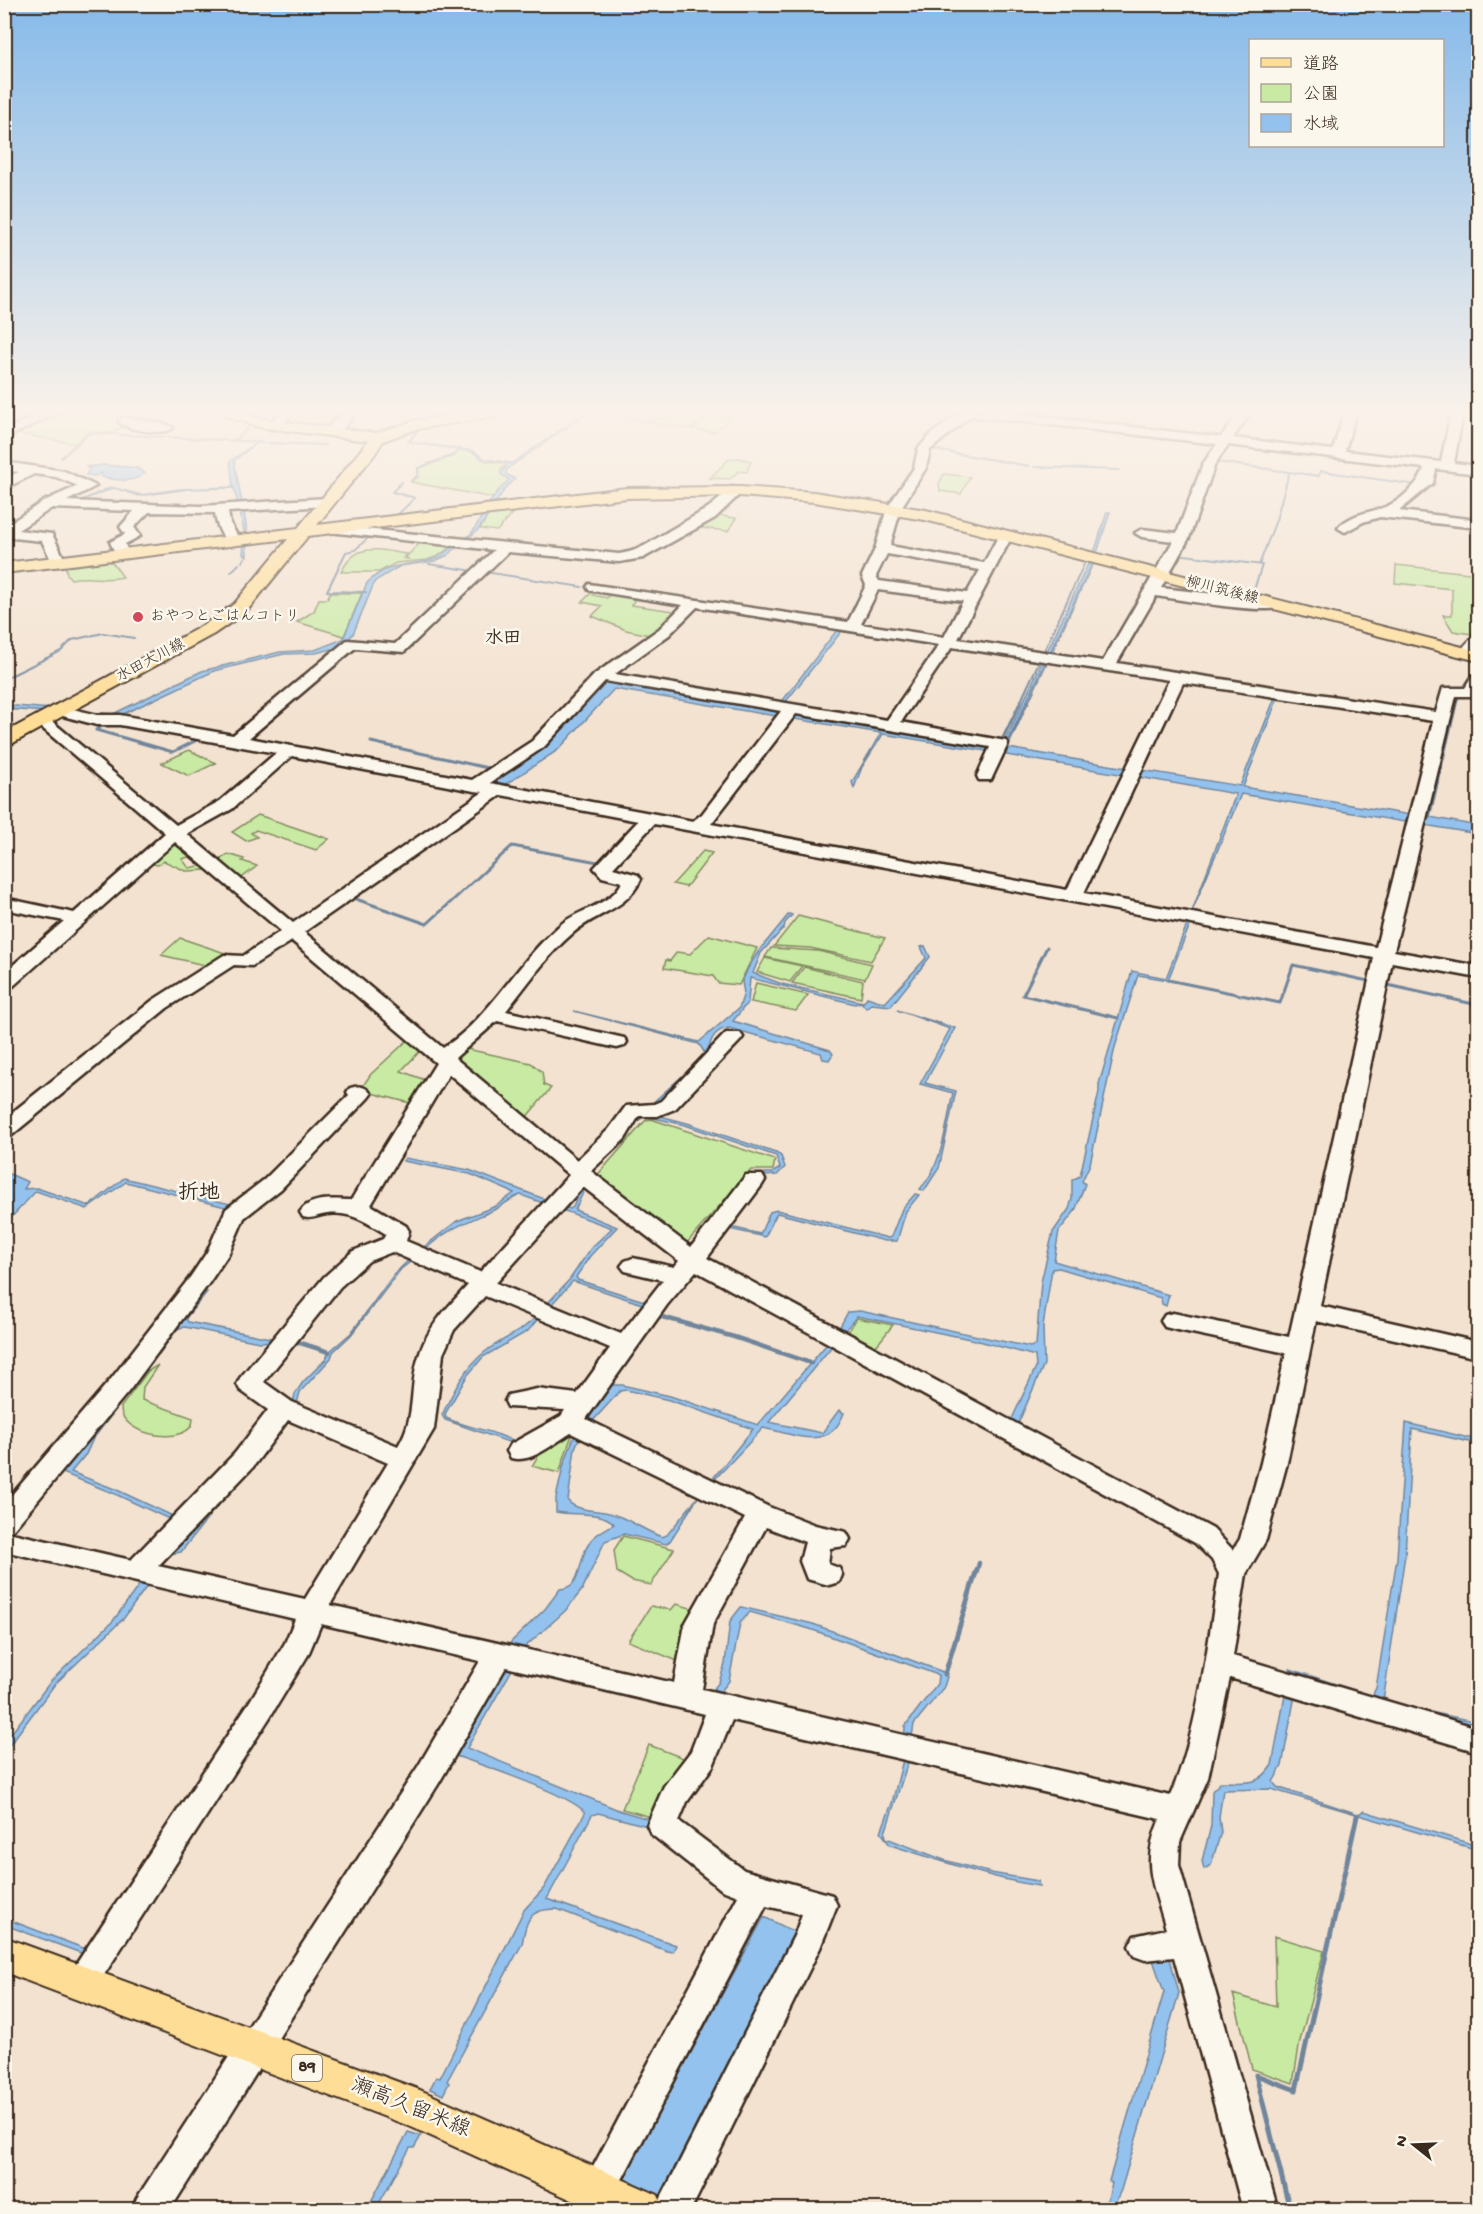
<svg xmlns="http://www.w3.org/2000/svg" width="1483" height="2214" font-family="'Gochi Hand','Klee One',sans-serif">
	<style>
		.green { fill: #c8eaa3; stroke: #828a60; stroke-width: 1.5 }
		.water { fill: #94c2ee; stroke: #70859b; stroke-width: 1.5; fill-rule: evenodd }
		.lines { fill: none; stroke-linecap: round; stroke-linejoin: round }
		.stream-far3 { stroke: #70859b; stroke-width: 2 }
		.stream-far2 { stroke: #70859b; stroke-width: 3 }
		.stream-far1 { stroke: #70859b; stroke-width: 4.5 }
		.stream { stroke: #70859b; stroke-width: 5 }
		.minor-casing { stroke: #3b2a1e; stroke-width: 5 }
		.major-casing { stroke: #3b2a1e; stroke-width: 4 }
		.minor { fill: #fbf7ec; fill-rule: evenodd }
		.major { fill: #fedd96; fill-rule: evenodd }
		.poi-dot { fill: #d1495b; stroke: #fbf7ec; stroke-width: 2 }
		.labels { text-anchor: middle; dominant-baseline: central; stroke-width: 5; stroke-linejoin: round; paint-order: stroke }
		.far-street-label { font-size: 15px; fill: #3b2a1e; stroke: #fbf7ec }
		.far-poi-label { font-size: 15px; fill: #3b2a1e; stroke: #fbf7ec; text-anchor: start }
		.shield { fill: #fbf7ec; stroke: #75685c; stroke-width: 1.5 }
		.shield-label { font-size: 16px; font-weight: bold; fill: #3b2a1e }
		.far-quarter-label { font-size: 18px; font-weight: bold; fill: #3b2a1e; stroke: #fbf7ec }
		.quarter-label { font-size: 21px; font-weight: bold; fill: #3b2a1e; stroke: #fbf7ec }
		.near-street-label { font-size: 21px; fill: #3b2a1e; stroke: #fbf7ec }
	</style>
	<rect width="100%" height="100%" fill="#f3e2d0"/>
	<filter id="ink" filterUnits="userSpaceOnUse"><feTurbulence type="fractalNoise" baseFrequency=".0167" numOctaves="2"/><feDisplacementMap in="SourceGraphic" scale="12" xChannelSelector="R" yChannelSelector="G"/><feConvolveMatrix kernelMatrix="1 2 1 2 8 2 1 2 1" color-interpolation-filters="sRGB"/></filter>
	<g filter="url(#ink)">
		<path class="green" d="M59 412H162L140 424 131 422 112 433 87 431 76 444 13 433Z
			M703 412H738L729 418 715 416 729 419 714 432 693 429 710 416Z
			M1028 412H1138L1133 422Z
			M700 414 706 416 691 429 644 421Z
			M460 450 472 452 487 461 509 464 501 469V474L509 480 493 498 411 482 418 477 419 468 454 456Z
			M739 458 751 461 747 472 739 471 730 479 710 478 729 459Z
			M944 474 970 477 961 494 940 491 939 484Z
			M516 509 497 531 480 529 491 511Z
			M713 515 736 518 728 531 700 528Z
			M422 541 456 543 438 556 427 560 396 563 379 572H341C357 541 376 550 407 554L403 558 408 559 406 557Z
			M102 560 112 562 123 577C101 582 93 575 71 579L67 574 65 564Z
			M1396 565 1478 574V635L1453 631 1443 615H1452V589L1395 583Z
			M596 588H599L593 595 607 598 612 591 638 595 631 605 681 612 654 636 626 630 592 616 602 606 582 602Z
			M330 593H362L344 636 297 622 314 611 319 599H327Z
			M189 750 216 763 189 776 162 763Z
			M258 815 329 839 316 850 256 830 251 833 257 837 246 841 232 832Z
			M171 842H176L192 856 182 859 189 868 205 865 208 870 186 871 164 861 158 865 147 863Z
			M703 851 712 853 686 887 673 884Z
			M228 854 244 859 242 861 257 866 239 880 217 861Z
			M798 916 885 938 871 961 810 948 774 946Z
			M709 935 757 948 739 985 718 983 713 976 664 968 666 960 670 961 677 952 690 954Z
			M180 938 231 955 213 967 161 955Z
			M771 948 818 951 872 964 865 979 765 957Z
			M765 958 802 966 790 982 757 972Z
			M804 967 863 981 861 998 792 983Z
			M756 983 808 995 796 1011 751 1002Z
			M409 1039 422 1049 401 1071 430 1082 418 1105 360 1090 371 1074Z
			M462 1048 531 1063 542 1072 544 1085 551 1088 524 1120 450 1057Z
			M651 1119 775 1160 773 1170H751L685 1245 594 1179 645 1121Z
			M857 1318 893 1325 877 1345 870 1347 846 1335Z
			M158 1365 143 1387 142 1400 193 1418C194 1448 119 1437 121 1407L148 1371Z
			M573 1432 559 1473 532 1466C542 1447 555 1441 573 1432Z
			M623 1536 674 1549 651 1585 632 1581 617 1572 614 1550Z
			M676 1604 698 1610 685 1664 628 1641 651 1606 671 1610Z
			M649 1745 686 1759 659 1796 651 1817 622 1809Z
			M1274 1936 1324 1951 1300 2041 1293 2083 1252 2069 1233 1994 1276 2007Z"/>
		<path class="water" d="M430 412 410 442 474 451 485 459 512 463 587 412 644 420 702 412 644 420 589 412 507 469 506 474 515 479 506 487 478 530 448 555 435 561 400 566 375 581 353 634 345 643 336 648 316 653 284 654 214 671 117 717 5 709 4 705 113 714 202 671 280 652 315 650 343 639 367 583C393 556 421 570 443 554 452 547 470 538 475 528 485 511 494 492 509 480L501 474 508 463 482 459 473 452 408 442Z
			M256 443H270H257L234 461 246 524 247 556 243 554 245 535 234 488 189 489 139 496 114 488 75 503 111 487 141 495 179 489 233 487 230 461Z
			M103 465 137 468 145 473C133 484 115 480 101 477L102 473 95 476 86 475 90 468 85 467Z
			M1107 512H1110L1097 553 1007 743H1004L1096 547Z
			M840 626 845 627 784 704H780Z
			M605 681 780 709 779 711 782 712 776 716 614 689 558 750 500 788 486 783Z
			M1455 694 1459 695 1430 817 1478 826V834L1424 825Z
			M1276 695H1279L1243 787 1411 815 1410 823 1241 794 1191 914 1236 794 1138 777 1142 770 1240 786Z
			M796 713 995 746 992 752 883 734 862 767 854 788 852 782 881 733 794 719Z
			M1008 748 1126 768 1127 769 1125 775 1006 755Z
			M483 791 488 792 300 924 163 1012 5 1142V1136L155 1014 383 863Z
			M789 914 792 915 785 923 784 928 761 953 753 973 782 984 858 1001 864 1002 867 997 885 1003 926 958 921 947 925 946 930 957 891 1006 871 1004 866 1008 861 1002 855 1004 750 978 748 1002 733 1021 830 1050 833 1054 829 1060 823 1059 821 1053 729 1028C717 1029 711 1037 709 1049L712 1055H706L699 1044 574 1011 699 1042 739 1008 744 993 742 982 748 968 758 952Z
			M1188 922H1191L1168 980 1138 975 1115 1047 1090 1164 1082 1181 1085 1184 1075 1211 1059 1231 1054 1261 1169 1295 1166 1306 1162 1304 1161 1298 1059 1268 1052 1269 1043 1326 1044 1364 1017 1426 1010 1423 1036 1367 1035 1356 975 1340 857 1316 769 1422 822 1433 839 1410 844 1413C829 1453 795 1434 763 1428L698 1497 670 1541 666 1544 624 1534 605 1541 582 1590 565 1611 525 1647 467 1748 621 1811 652 1820V1826H647L598 1813 592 1815 547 1899 676 1945 673 1952 667 1951 557 1909C529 1909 527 1918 522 1944L447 2081 449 2083 443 2095 430 2089 436 2077 440 2078 524 1910 544 1888 585 1813C576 1796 476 1763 453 1755L511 1642 545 1609 560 1589C584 1588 577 1557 591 1540 597 1533 606 1529 614 1524 602 1510 573 1516 556 1512V1498L563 1467 575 1434 574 1407 558 1418 569 1407 645 1305 573 1281 548 1308 545 1306 570 1279 591 1248 612 1228 521 1195C512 1197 504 1205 496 1209 463 1224 450 1227 422 1252L419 1251 457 1221 496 1206 514 1193 470 1174 403 1161 405 1158 469 1170 570 1209 573 1207 588 1173 632 1121 687 1072 691 1074 649 1113 687 1123 776 1153 781 1156 785 1167 777 1175 765 1176V1173H772L780 1168 776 1156 685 1125 645 1116 635 1123 594 1169 575 1210 617 1227 590 1256 576 1277 578 1280 647 1302 678 1261 681 1262 606 1385H622L670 1396 758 1425 837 1332 848 1312 860 1311 1030 1347 1036 1345 1041 1282 1053 1232 1069 1209 1072 1199V1180L1080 1176 1099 1092V1084L1132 971 1166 978ZM626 1390 669 1400 753 1429 667 1535 662 1537C644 1531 627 1517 609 1513 597 1510 576 1511 568 1501L575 1448 581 1434 620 1391Z
			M897 1010 955 1028 925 1083 956 1091 939 1168 924 1191 920 1189C943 1165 946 1124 953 1093L920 1084 950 1029Z
			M351 1095 355 1096 266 1185 233 1209 126 1182 87 1209 36 1191 5 1224V1172L28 1182 24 1189 37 1188 89 1206 124 1178 234 1205 260 1185Z
			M915 1194 919 1195 906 1211 897 1241H885L777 1213 765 1237 725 1228 727 1226 760 1234 770 1212 777 1210 888 1238 891 1237 902 1209Z
			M410 1259 413 1260 401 1269 351 1335 333 1352 331 1358 300 1392 297 1404 181 1552 170 1554 124 1618 55 1684 5 1751 4 1743 51 1681 113 1621 145 1577 292 1407 295 1394 303 1382 326 1359 329 1352 351 1333 395 1273Z
			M202 1290 207 1292 186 1318 188 1322 270 1338 274 1337 292 1313 298 1314 276 1341 259 1342 185 1327 177 1329 159 1354 154 1353Z
			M539 1314 541 1315 528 1331 483 1357 467 1376 445 1414 446 1418C469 1429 499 1430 520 1446L445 1420 442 1415C453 1392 465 1367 486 1351 506 1336 520 1334 539 1314Z
			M149 1359 153 1362 93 1439 86 1454 71 1472 117 1490 179 1519 173 1521 115 1494 60 1472Z
			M1406 1423 1478 1440V1444L1412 1429 1405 1555 1383 1702 1478 1722V1731L1408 1712 1295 1695 1282 1766 1273 1782 1277 1787 1358 1814 1364 1811 1478 1846V1850L1271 1789 1223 1790 1219 1817 1221 1832 1211 1865 1204 1869 1202 1861 1211 1826 1212 1791 1221 1782C1246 1782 1258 1787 1272 1765L1290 1669 1372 1696 1376 1688 1397 1558Z
			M741 1607 813 1624 943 1672 947 1677 944 1687 914 1724 908 1762 885 1833 886 1838 944 1860 991 1873 1038 1881 1039 1886C987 1878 940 1860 890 1845L881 1832 892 1803 904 1756 905 1726 937 1684 938 1675 810 1629 750 1612 740 1623 729 1681 715 1699 702 1723 707 1698 719 1682 725 1664 730 1621Z
			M764 1917 795 1932 655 2209 606 2210Z
			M4 1918 91 1951 89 1956 5 1925Z
			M1170 1959 1179 1993 1121 2190 1112 2209H1052L1104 2202 1108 2199 1112 2183 1109 2181 1164 1992 1153 1960Z
			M408 2132 421 2136 414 2148H410L376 2209H367Z"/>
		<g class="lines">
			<path class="stream-far3" d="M235 440 250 426
				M267 443 325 445
				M935 448 942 440
				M935 450 1029 466
				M61 458 89 433 260 442
				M1216 462 1319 476 1321 471 1417 485
				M1034 467 1119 470
				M411 481 418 475V468L453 455 460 449
				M394 518 415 498 392 492 402 482
				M1177 554 1262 565 1252 596
				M242 562 245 558
				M429 564 474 571
				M1259 565 1276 520 1289 473
				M231 572 239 564
				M485 572 582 587
				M366 592 327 591 346 552 355 550 369 537
				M4 679 61 651 72 640 103 633 134 638
				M90 686 137 660
				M1020 703 1086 560 1083 559
				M1028 703 1092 565 1098 563"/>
			<path class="stream-far2" d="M107 722 96 730 173 752 199 739
				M371 742 492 769
				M1001 742 1021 701
				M1009 743 1028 701
				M353 898 427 924 512 846 598 862
				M1047 947 1023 995 1118 1018
				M1168 980 1280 1003 1293 965 1373 982
				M1383 984 1478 1005"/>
			<path class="stream-far1" d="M655 1315 734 1337 811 1363
				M294 1341 329 1352
				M976 1574 979 1563"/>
			<path class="stream" d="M945 1674 976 1572
				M1290 2210 1256 2075 1296 2090 1357 1816"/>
			<g class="minor-casing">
				<path id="minor" d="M44 412H59L4 439V430Z
					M281 412H294L278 429H270V423Z
					M344 412H356C350 422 338 437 326 435V429Z
					M961 412H999L1221 437 1239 412H1251L1233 438 1333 450 1344 412H1356L1345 451 1441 462 1451 412H1463L1454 463 1478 466V474L1436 469 1433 483 1399 511 1478 520V528L1380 517 1363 522 1345 532 1338 528C1350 514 1369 513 1385 507 1400 502 1421 482 1424 468L1228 445 1215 464 1189 538 1161 588 1278 601 1285 605C1274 617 1177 599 1156 596L1117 663 1436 712 1443 688H1465L1472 677 1478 675V692L1476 696H1456L1394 951 1478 966V978L1392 962 1320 1306 1478 1342V1358L1316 1321 1287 1463 1266 1540 1246 1574 1233 1656 1478 1728V1752L1230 1678 1208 1778 1180 1842 1179 1865 1278 2210H1243L1174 1957 1145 1960 1134 1956 1129 1946 1134 1936 1166 1929C1154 1885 1140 1864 1160 1819L732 1720 713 1766 687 1802 679 1821 744 1870 832 1895 837 1905 820 1948 691 2210H655L795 1934 802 1914 766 1906 606 2210H570L738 1896 722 1890 651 1834 647 1825 664 1786 691 1751 705 1714 506 1667 439 1783 170 2210H132L137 2198 419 1765 480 1661 321 1624 308 1655 270 1717 93 1992 82 1997 71 1992 66 1982 71 1972 250 1701 285 1643 295 1619 4 1551V1504L111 1379 191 1276 207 1252 226 1209 265 1179 349 1095 347 1092 350 1088C359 1085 366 1086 371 1094L368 1098 281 1189 244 1218 229 1253 207 1286 129 1391 13 1530 8 1532 131 1560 235 1453 268 1410 240 1390 237 1384 240 1378 324 1277 353 1251 383 1239 386 1234C366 1222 351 1211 327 1214 317 1215 313 1220 303 1217L300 1212C310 1196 334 1200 351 1200L436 1063 292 941 252 966 234 965 167 1008 12 1135 4 1136V1119L153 1000 224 955 243 956 281 931 175 842 11 988 4 990V973L64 921 4 909V898L74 913 165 833 34 721 36 718H48L176 825 220 801 276 753 120 725H97L59 715 57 712 59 709 65 707 97 715H120L233 735 347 640 395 644 494 550 329 532 324 531V525L619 554C642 551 654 539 674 528 696 515 714 507 731 487H741V493L715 518 643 558 619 562 508 552 404 652 355 648 249 738 472 780 532 741 595 674 659 629 683 605 594 591 589 590 587 587 589 584 848 622 866 585 862 576 875 549 887 508 914 468 918 449 930 435ZM971 416 1217 444 1203 464 1177 533 1142 529 1135 533 1142 537 1173 541 1103 661 958 639 1012 536 1010 533H1000L984 563 890 546 901 508 926 468 930 450ZM887 554 980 570 967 593 879 581 876 576ZM878 590 963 601 944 637 861 624ZM697 607 939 645 887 720 615 674 669 635ZM952 647 1169 680 1067 890 711 824 796 714 990 747 977 776 979 780H991L1008 744 1006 741 901 722ZM605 681 781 711 702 814 693 821 490 783 544 747ZM1183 683 1433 721 1376 947 1084 893ZM292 756 474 791 483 792 293 923 187 834 232 809ZM501 795 638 821 594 868 602 877 622 882C611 906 577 909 559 926 516 963 491 1017 443 1048L304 932ZM654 824 1374 958 1289 1337 1173 1313 1165 1315 1161 1321 1165 1327 1173 1329 1286 1353 1261 1463 1240 1539 1233 1550 1213 1529 707 1258 762 1185 765 1180 762 1175H746L691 1247 591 1171 625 1139 639 1116H657L675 1109 740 1041 743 1037 740 1033H726L661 1101 654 1104 626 1106 609 1129 577 1160 455 1058 497 1021 617 1048 624 1046 627 1042 624 1038 506 1011C527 985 547 955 573 933 597 912 627 910 641 879L638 875 613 868ZM449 1074 569 1175 480 1272 406 1241 409 1231 406 1226 371 1205ZM583 1187 679 1261 674 1267 633 1258 625 1261 621 1266 625 1271 663 1280 621 1334 496 1283ZM392 1252 468 1285C449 1306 429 1325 420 1353 408 1385 418 1414 398 1446L292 1402 264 1382 340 1287 369 1261ZM696 1271 1195 1543 1212 1560 1219 1574C1208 1642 1198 1733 1170 1796L702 1689 713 1624 766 1527 805 1542 800 1561 807 1579 829 1585 839 1582 842 1575 839 1568 828 1564 830 1548 846 1546 850 1539 846 1532 815 1525 769 1507 586 1419 667 1305ZM485 1296 610 1348 577 1394 537 1389 508 1395 505 1401 508 1407 565 1410 561 1416 511 1444 507 1451 511 1458C531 1464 554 1443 571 1433L745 1518 685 1624 674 1683 330 1605 434 1429 443 1354 454 1330ZM288 1420 388 1463 305 1599 158 1566 253 1467Z
					M124 417C136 421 165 421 173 428 164 436 126 430 118 421Z
					M4 462 64 471 96 486 67 501 201 506 327 498 334 502 327 506 228 512 230 523 240 540 233 544C222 541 216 524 215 513L149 512 134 527 140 536 125 544 128 552 121 556 116 555 110 542 125 534 120 527 134 511 52 508 18 530 52 534 66 562 59 566 52 562 42 541 4 537V527L44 501 78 486 56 477 34 474 4 489V479L19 472 4 470Z
					M1478 635V649L1472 656H1462L1459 653C1464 646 1470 638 1478 635Z"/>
			</g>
			<g class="major-casing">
				<path id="major" d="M222 412H242L261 419 376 433 414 421 470 412H504L497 416 417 429 383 441 375 454 317 525 627 488 740 487 814 492 926 510 1478 651V661L925 520 814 502 740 496 627 498 308 536 246 612 214 634 4 748V733L202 626 234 604 288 539 4 573V563L298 528 368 441 258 427 224 415Z
					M4 1937 420 2090 658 2195 664 2210H594L409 2126 4 1972Z"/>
			</g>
			<use href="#minor" class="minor"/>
			<use href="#major" class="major"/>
		</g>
	</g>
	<linearGradient id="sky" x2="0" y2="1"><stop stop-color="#86baea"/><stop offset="0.57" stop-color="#faf2ea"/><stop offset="1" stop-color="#faf2ea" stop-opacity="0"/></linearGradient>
	<rect width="1483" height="722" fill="url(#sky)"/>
	<circle class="poi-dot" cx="138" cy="617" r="6"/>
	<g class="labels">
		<g class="far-street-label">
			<text transform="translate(1222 591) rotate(14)">柳川筑後線</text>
			<text transform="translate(151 661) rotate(-28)">水田大川線</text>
		</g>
		<g class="far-poi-label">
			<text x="150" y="617">おやつとごはんコトリ</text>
		</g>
		<rect class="shield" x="292" y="2055" width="30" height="26" rx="4.5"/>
		<g class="shield-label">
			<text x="307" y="2068">89</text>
		</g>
		<g class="far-quarter-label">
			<text x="503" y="639">水田</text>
		</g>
		<g class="quarter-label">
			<text x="199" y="1194">折地</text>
		</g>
		<g class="near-street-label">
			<text transform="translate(410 2109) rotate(22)">瀬高久留米線</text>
		</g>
	</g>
	<rect width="1483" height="2214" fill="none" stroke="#fbf7ec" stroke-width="24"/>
	<rect x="12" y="12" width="1459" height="2190" fill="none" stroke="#3b2a1e" stroke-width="2" filter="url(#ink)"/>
	<rect x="1249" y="39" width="195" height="108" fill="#fbf7ec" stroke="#aea59a" stroke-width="1.5"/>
	<rect x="1261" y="58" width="30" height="9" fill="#fedd96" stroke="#aea59a" stroke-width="1.5"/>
	<text x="1303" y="69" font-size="18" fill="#3b2a1e">道路</text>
	<rect x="1261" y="84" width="30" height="18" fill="#c8eaa3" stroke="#aea59a" stroke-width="1.5"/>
	<text x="1303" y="99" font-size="18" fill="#3b2a1e">公園</text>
	<rect x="1261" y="114" width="30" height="18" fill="#94c2ee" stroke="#aea59a" stroke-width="1.5"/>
	<text x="1303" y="129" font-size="18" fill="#3b2a1e">水域</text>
	<g transform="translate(1414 2145) rotate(288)" stroke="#fbf7ec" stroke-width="4.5" paint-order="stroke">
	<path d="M0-4.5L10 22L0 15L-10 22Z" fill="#3b2a1e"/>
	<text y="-9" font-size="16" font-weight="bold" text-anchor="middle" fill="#3b2a1e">N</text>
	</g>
</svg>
